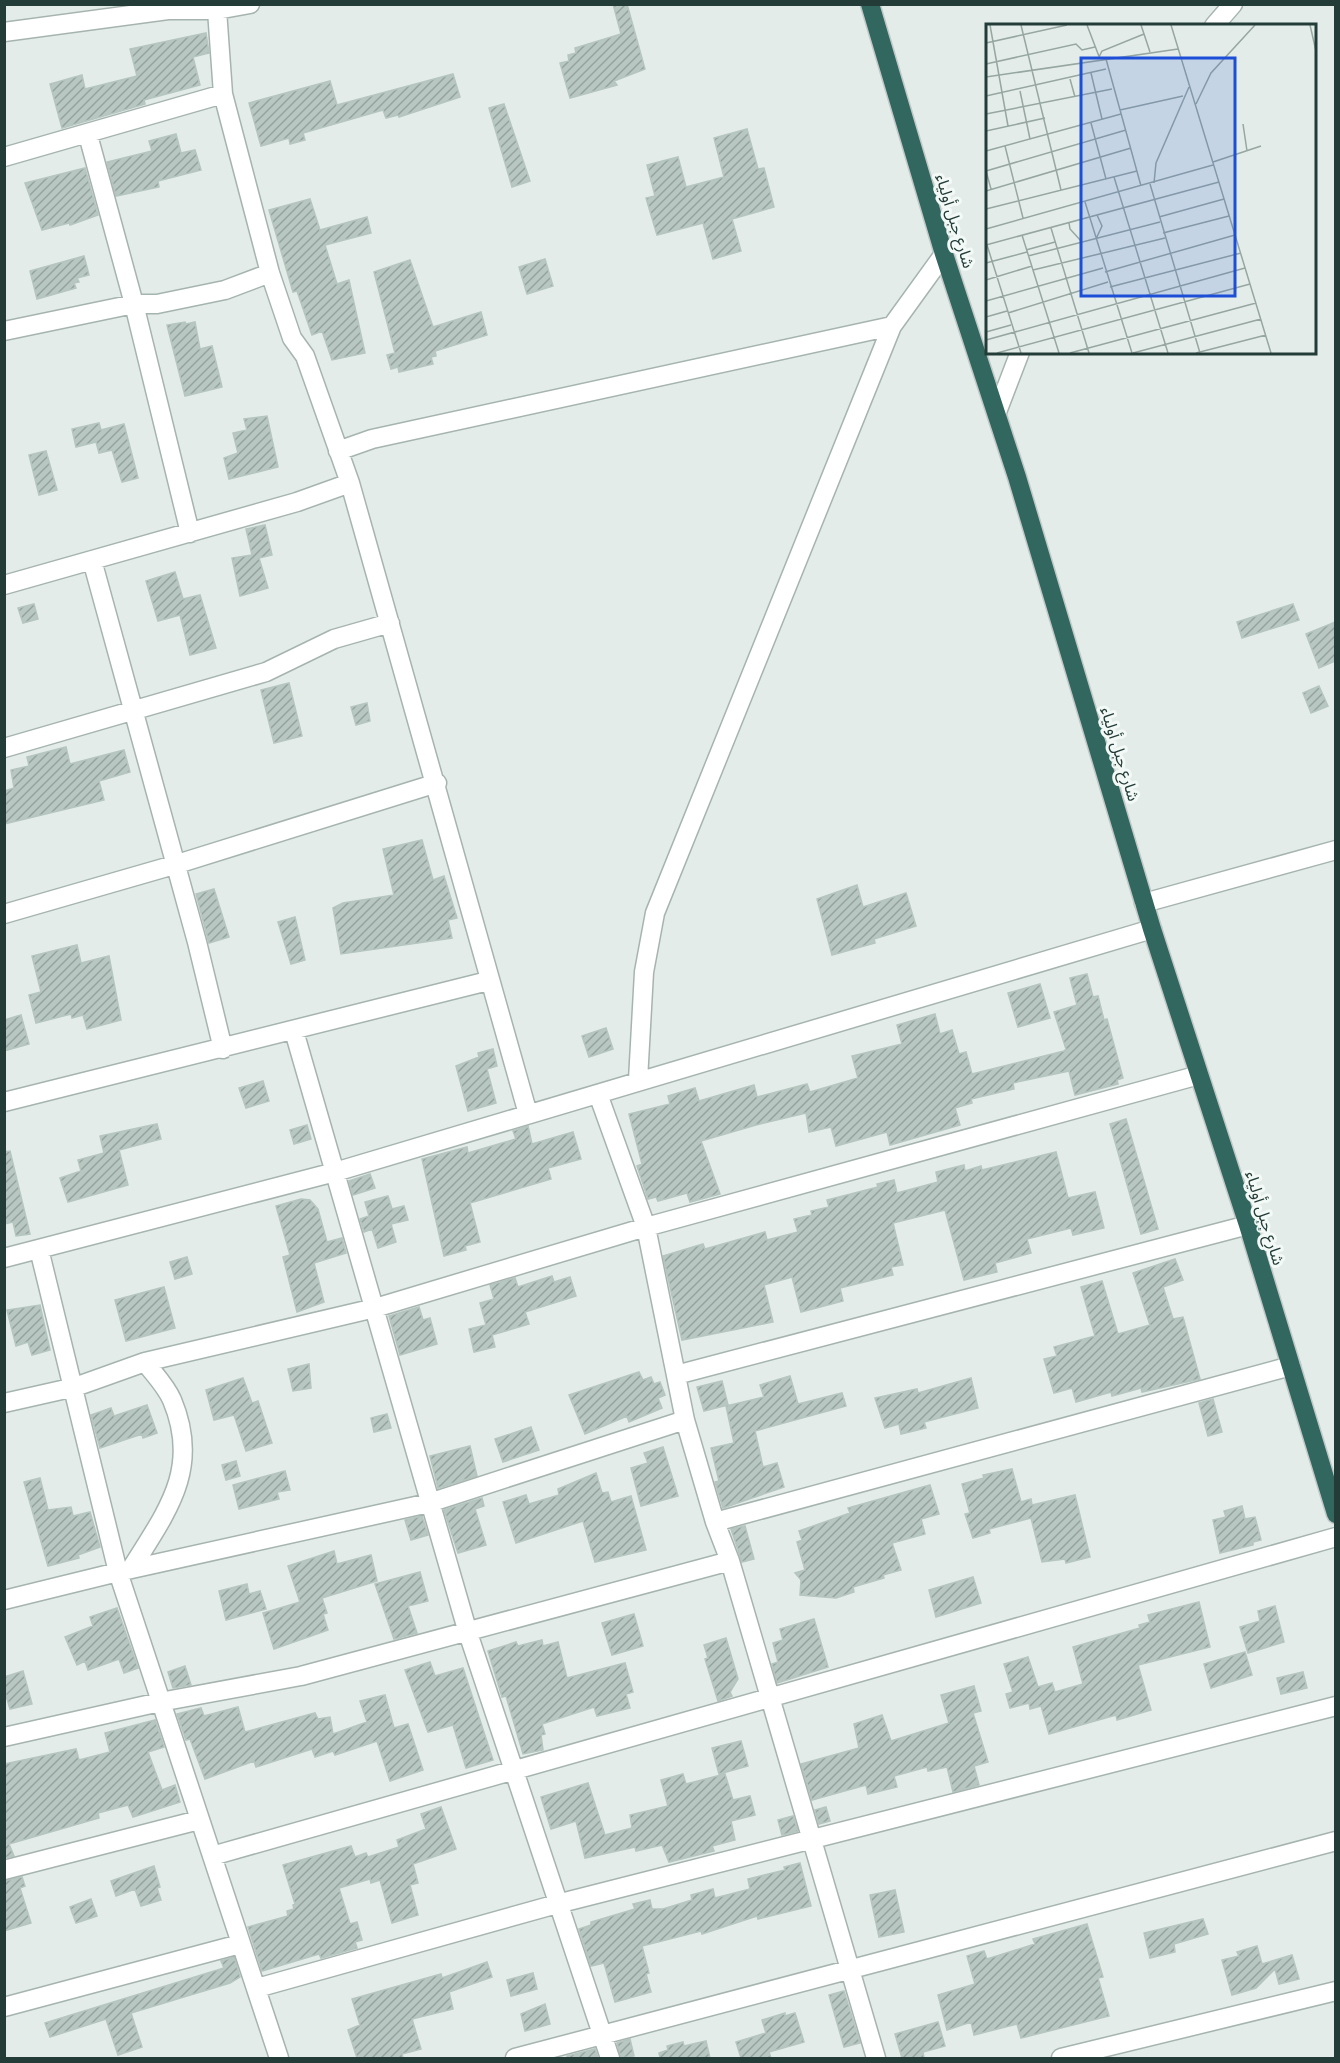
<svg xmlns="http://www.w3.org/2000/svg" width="1340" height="2063" font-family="'Fira Sans Condensed','Noto Sans Arabic',sans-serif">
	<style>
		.building { fill: url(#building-hatch); stroke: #b5c5bf; stroke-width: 1.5 }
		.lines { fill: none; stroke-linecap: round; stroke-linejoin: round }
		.minor-casing { stroke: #a6b4af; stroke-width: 21 }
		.highway-casing { stroke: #c1c8c7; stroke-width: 21 }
		.minor { stroke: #fff; stroke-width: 18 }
		.highway { stroke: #31675e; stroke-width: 18 }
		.labels { text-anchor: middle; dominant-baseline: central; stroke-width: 6; stroke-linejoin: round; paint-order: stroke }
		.street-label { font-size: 16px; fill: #233c37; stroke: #f3f9f6 }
		.inset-road { fill: none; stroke: #96a6a1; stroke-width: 1.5 }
		.view { fill: #1d4ed8; fill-opacity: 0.15; stroke: #1d4ed8; stroke-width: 3 }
		.inset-edge { fill: none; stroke: #233c37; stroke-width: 3 }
	</style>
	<defs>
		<pattern id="building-hatch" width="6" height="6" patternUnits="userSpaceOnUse" patternTransform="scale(1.5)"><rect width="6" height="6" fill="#b8c7c1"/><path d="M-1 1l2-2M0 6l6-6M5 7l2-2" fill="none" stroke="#95a39e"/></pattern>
	</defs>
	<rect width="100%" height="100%" fill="#e3ece8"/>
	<path class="building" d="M613 4H627L645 69 614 81 617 85 570 98 560 63 569 61 568 55 576 53 575 48 621 34Z
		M206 33 209 53 193 57 200 85 144 100 145 104 62 128 50 84 82 75 85 89 137 76 130 49Z
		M453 74 460 97 399 117 398 115 386 118 383 110 303 133 305 140 290 144 289 138 261 146 249 103 330 81 337 105Z
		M504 104 530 181 512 187 489 108Z
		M747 129 758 169 764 168 774 207 732 219 741 251 713 259 703 223 657 235 646 198 655 196 647 165 678 157 686 187 724 177 714 138Z
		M176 134 181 153 195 150 201 170 158 181 159 187 116 196 107 162 152 151 149 141Z
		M85 168 98 215 70 225 69 223 42 230 25 183Z
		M310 199 320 230 367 217 371 233 325 245 337 284 349 280 365 353 332 360 322 331 312 335 297 291 293 292 269 210Z
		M84 256 89 275 77 278 79 282 74 283 76 288 37 299 30 271Z
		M545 259 553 286 527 294 519 267Z
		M410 260 433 327 481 312 487 335 435 351 436 356 431 357 433 364 399 372 398 367 391 369 387 355 395 353 374 272Z
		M185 322 186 324 195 322 200 349 212 346 222 387 185 396 167 325Z
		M267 416 278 467 229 479 224 458 238 453 233 433 247 430 244 419Z
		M99 423 101 430 124 424 138 478 122 482 112 450 99 453 96 442 76 447 72 429Z
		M46 451 57 490 39 495 29 455Z
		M265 525 272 555 259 558 268 588 240 596 232 558 252 555 246 529Z
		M175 572 183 599 200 595 216 648 190 655 180 615 158 621 146 581Z
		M34 604 38 619 23 623 18 608Z
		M1293 604 1299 620 1242 638 1237 622Z
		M1335 622V661L1319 668 1306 634Z
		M289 683 302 736 274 743 261 690Z
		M1319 686 1328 706 1311 713 1303 693Z
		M367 703 370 721 356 725 351 707Z
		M66 747 70 764 124 750 130 772 99 781 104 800 4 824V791L14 788 11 770 29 766 27 757Z
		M422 840 433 880 444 876 457 918 448 920 452 938 341 954 333 908 343 903 394 895 383 849Z
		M857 885 863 907 906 893 916 926 874 939 875 943 832 955 817 899Z
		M214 889 229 937 209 943 196 894Z
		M295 917 305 960 291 964 278 922Z
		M77 945 81 963 109 956 121 1020 87 1029 83 1015 72 1018 71 1014 36 1023 29 995 41 992 32 956Z
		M1087 974 1093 997 1098 996 1104 1020 1107 1019 1123 1078 1117 1080 1118 1084 1075 1095 1069 1071 1013 1083 1014 1089 971 1099 972 1103 955 1108 960 1125 890 1145 887 1132 836 1146 831 1127 809 1132 806 1113 756 1125 701 1141 720 1194 690 1202 687 1193 658 1201 656 1197 648 1199 637 1166 642 1164 629 1114 670 1104 668 1096 695 1088 699 1101 754 1085 757 1097 807 1084 810 1092 858 1078 852 1056 902 1044 897 1025 935 1014 940 1034 952 1030 959 1054 966 1052 972 1074 1064 1051 1066 1049 1054 1012 1077 1005 1070 978Z
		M1040 984 1050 1018 1018 1027 1008 993Z
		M21 1015 29 1044 4 1051V1020Z
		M606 1028 613 1049 589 1057 582 1036Z
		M493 1049 497 1066 487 1069 496 1103 468 1111 456 1066 479 1057 478 1053Z
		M263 1081 269 1101 246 1108 239 1088Z
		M1126 1119 1158 1229 1141 1234 1110 1124Z
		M157 1124 161 1139 119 1150 128 1185 68 1202 60 1178 81 1171 78 1160 104 1153 100 1136Z
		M307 1125 311 1139 294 1144 290 1130Z
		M528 1126 532 1144 573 1132 581 1159 548 1168 551 1179 470 1203 480 1242 465 1246 466 1250 444 1256 422 1159 467 1147 468 1153 502 1143 516 1139 513 1131Z
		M10 1151 30 1234 16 1236 13 1222 4 1224V1152Z
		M1056 1152 1068 1198 1095 1192 1104 1228 1073 1235 1071 1228 1027 1239 1031 1253 995 1263 997 1272 964 1280 945 1210 893 1223 903 1265 891 1267 893 1275 840 1288 843 1301 801 1312 792 1277 764 1285 773 1322 682 1340 663 1256 703 1244 705 1249 765 1232 767 1240 798 1232 794 1219 812 1215 811 1211 829 1207 827 1200 878 1187 877 1184 894 1180 897 1193 938 1182 936 1172 964 1165 965 1171 981 1166 982 1170Z
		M370 1174 375 1188 353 1195 349 1181Z
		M388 1196 392 1209 404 1206 408 1220 391 1224 396 1242 378 1248 372 1229 364 1232 360 1219 369 1216 365 1202Z
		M301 1199 310 1200 318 1209 327 1242 342 1238 346 1253 314 1263 324 1302 297 1312 283 1257 290 1255 276 1206Z
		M187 1257 192 1274 175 1279 170 1262Z
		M1175 1259 1183 1280 1163 1287 1173 1319 1183 1317 1200 1379 1142 1392 1141 1388 1112 1396 1111 1392 1076 1402 1072 1388 1054 1393 1044 1359 1057 1356 1054 1347 1095 1336 1081 1287 1102 1281 1118 1334 1150 1325 1133 1273Z
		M552 1276 554 1282 570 1277 576 1296 525 1312 529 1324 492 1335 495 1347 474 1352 469 1329 486 1325 480 1303 494 1299 490 1285 515 1278 518 1287Z
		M164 1287 175 1328 126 1341 115 1300Z
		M40 1305 50 1350 32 1355 28 1342 16 1346 7 1310Z
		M419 1307 423 1320 430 1318 437 1344 400 1355 389 1316Z
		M309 1364 311 1388 293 1391 288 1369Z
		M639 1372 643 1380 651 1377 654 1384 660 1382 665 1395 658 1398 662 1408 629 1422 627 1416 585 1434 569 1395Z
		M790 1376 798 1404 842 1393 846 1406 755 1431 763 1467 777 1463 784 1487 723 1508 715 1482 719 1481 711 1448 734 1443 726 1406 764 1397 760 1385Z
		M243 1378 252 1403 258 1401 272 1443 246 1451 234 1415 214 1420 206 1390Z
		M971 1378 978 1408 924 1422 926 1428 901 1434 899 1424 885 1428 875 1398 917 1389 918 1393Z
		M722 1381 728 1405 704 1411 697 1387Z
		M1213 1399 1222 1432 1208 1436 1199 1403Z
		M147 1405 157 1433 143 1438 142 1434 100 1448 91 1415 111 1408 114 1416Z
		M387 1414 391 1428 374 1432 371 1418Z
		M531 1427 539 1450 503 1462 495 1439Z
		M470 1446 477 1476 438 1488 430 1456Z
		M663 1447 678 1496 641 1506 631 1468 648 1463 644 1453Z
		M236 1461 240 1476 226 1480 222 1465Z
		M1012 1469 1021 1502 1031 1499 1032 1505 1075 1495 1090 1557 1066 1563 1065 1559 1042 1562 1031 1518 989 1529 990 1533 973 1538 965 1514 970 1513 962 1484 984 1478 983 1475Z
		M285 1471 290 1490 277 1492 279 1499 239 1509 233 1485Z
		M596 1473 602 1493 608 1492 611 1502 631 1496 646 1550 595 1562 583 1521 516 1543 503 1502 526 1495 529 1504 559 1495 558 1489Z
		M40 1478 48 1510 71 1507 73 1516 90 1512 100 1547 78 1555 79 1558 48 1566 24 1482Z
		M930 1485 939 1514 921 1519 925 1534 892 1543 901 1570 883 1575 884 1578 853 1587 854 1592 836 1598 800 1595 801 1580 795 1573 805 1570 797 1542 802 1540 799 1531 850 1513 848 1508Z
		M482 1498 484 1506 475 1509 486 1545 458 1553 444 1510Z
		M1242 1506 1245 1519 1255 1517 1261 1540 1253 1542V1545L1220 1553 1213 1520 1226 1517 1224 1511Z
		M422 1516 428 1535 411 1540 405 1520Z
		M745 1526 754 1559 742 1562 731 1529Z
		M334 1551 337 1564 371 1555 377 1581 322 1598 327 1613 323 1614 328 1630 274 1649 263 1613 300 1602 288 1566Z
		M420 1572 428 1601 408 1606 417 1633 394 1639 375 1584Z
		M973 1577 981 1603 936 1617 929 1590Z
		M247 1584 249 1594 260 1591 266 1609 226 1620 219 1591Z
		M1199 1602 1210 1647 1138 1665 1151 1710 1117 1720 1116 1715 1049 1734 1041 1706 1030 1709 1029 1703 1010 1708 1006 1694 1013 1692 1004 1664 1028 1657 1038 1687 1052 1683 1055 1692 1083 1684 1073 1647 1140 1628 1139 1625 1150 1622 1148 1615Z
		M1275 1606 1284 1642 1248 1653 1240 1627 1260 1621 1258 1611Z
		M117 1608 138 1668 124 1673 119 1659 88 1670 85 1661 77 1665 65 1637 93 1626 90 1617Z
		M634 1614 643 1646 612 1655 602 1623Z
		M814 1619 828 1667 777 1683 772 1664 778 1662 773 1643 783 1640 780 1629Z
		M726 1638 738 1679 730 1692 732 1696 718 1701 705 1659 708 1658 704 1645Z
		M542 1640 543 1646 558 1642 567 1678 625 1663 633 1692 626 1694 630 1708 597 1716 594 1707 542 1724 545 1734 541 1735 543 1750 523 1754 506 1696 502 1697 488 1651 516 1642 518 1646Z
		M1245 1652 1252 1675 1211 1688 1204 1664Z
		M430 1662 435 1676 463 1668 493 1760 466 1768 453 1725 428 1732 405 1670Z
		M185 1666 191 1685 173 1688 168 1672Z
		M23 1671 32 1704 10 1709 4 1689V1677Z
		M1303 1672 1307 1688 1281 1694 1277 1678Z
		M974 1686 981 1711 973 1713 988 1762 974 1766 979 1785 953 1792 947 1767 928 1771 927 1767 894 1776 897 1787 868 1794 866 1785 812 1800 801 1764 859 1748 854 1724 882 1715 891 1741 949 1723 941 1695Z
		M385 1695 394 1728 408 1724 423 1770 390 1781 377 1741 335 1755 333 1751 315 1757 312 1749 256 1767 254 1761 205 1779 190 1739 186 1740 177 1714 201 1708 204 1716 238 1707 245 1732 315 1713 318 1719 330 1717 333 1734 367 1722 360 1701Z
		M155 1720 164 1747 148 1752 162 1790 175 1785 180 1802 133 1817 128 1805 98 1813 99 1818 9 1844 14 1856 4 1858V1764L76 1749 79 1760 110 1752 105 1733Z
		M741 1741 748 1766 719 1774 712 1748Z
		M683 1774 686 1784 725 1774 733 1800 750 1796 755 1815 731 1821 735 1840 712 1846 714 1851 669 1862 662 1845 636 1851 635 1847 585 1858 576 1821 551 1829 541 1797 588 1783 605 1835 632 1828 630 1815 668 1806 661 1780Z
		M441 1807 456 1849 413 1864 418 1883 410 1885 418 1915 392 1923 380 1880 371 1883 370 1879 339 1888 350 1924 357 1922 362 1940 355 1942 357 1948 321 1958 319 1954 262 1971 248 1927 288 1916 287 1911 294 1909 293 1905 295 1904 283 1865 351 1846 355 1857 366 1853 368 1857 399 1847 397 1840 426 1829 421 1814Z
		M826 1807 830 1821 819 1824 815 1810Z
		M793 1816 798 1831 782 1835 778 1820Z
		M800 1863 811 1906 758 1919 757 1916 702 1934 701 1931 642 1946 649 1973 646 1974 651 1992 615 2002 604 1963 591 1966 579 1929 591 1925V1922L635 1909 633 1904 650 1900 652 1909H663L692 1900 691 1895 713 1889 715 1898 750 1889 748 1879 785 1870 784 1867Z
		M154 1866 160 1887 157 1888 161 1900 141 1906 135 1889 116 1896 111 1881Z
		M22 1877 25 1886 20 1888 31 1923 4 1931V1881Z
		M895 1890 904 1932 879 1937 870 1895Z
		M91 1899 97 1916 76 1923 70 1907Z
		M1203 1919 1208 1934 1174 1944 1175 1952 1150 1958 1144 1933Z
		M1087 1924 1103 1977 1098 1978 1109 2016 1021 2038 1017 2024 974 2035 971 2022 947 2030 938 1995 975 1984 967 1956 984 1951 987 1959 1035 1944 1033 1939Z
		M1257 1946 1262 1964 1292 1955 1299 1979 1279 1984 1275 1969 1256 1988 1232 1995 1222 1960 1239 1956 1237 1952Z
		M234 1957 240 1977 230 1983 131 2013 142 2047 118 2055 106 2019 50 2037 45 2023 224 1968 221 1961Z
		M487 1962 492 1977 449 1992 453 2009 412 2019 421 2049 402 2054 403 2058H357L348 2030 360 2025 352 1999 441 1974 442 1978Z
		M533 1973 537 1989 511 1996 507 1980Z
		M844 1991 860 2043 844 2047 829 1995Z
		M545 2004 550 2024 525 2031 521 2014Z
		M785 2013V2016L795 2013 804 2042 769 2052 771 2058H741L736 2042 766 2033 762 2020Z
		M938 2022 945 2046 923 2052 924 2058H902L895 2034Z
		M630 2039 634 2056 621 2058 617 2043Z
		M706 2041 710 2058H660L659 2053 668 2050 667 2046 683 2042 684 2046Z
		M595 2049 598 2058H567V2056Z"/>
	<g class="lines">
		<g class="minor-casing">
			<path id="minor" d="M217 10 223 94 270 273 292 338 305 356 350 483 528 1114
				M1214 26 1233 4
				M4 32 168 10H217L250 4
				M88 135 134 304 190 533
				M4 157 223 94
				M4 331 134 304H157L225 290 270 273
				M997 412 1020 352
				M338 451 372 439 892 326
				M92 560 197 942 223 1049
				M4 585 297 502 350 483
				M4 748 266 672 334 639 390 623
				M1144 903 1336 850
				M4 914 174 865 437 783
				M294 1031 468 1633 610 2058
				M638 1080 644 972 655 913 892 326 944 254
				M598 1094 646 1227 685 1420 715 1522 730 1561 876 2058
				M4 1102 488 981
				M39 1249 118 1572 279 2058
				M4 1258 335 1172 1152 929
				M676 1375 1248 1225
				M4 1403 75 1387 145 1362 375 1308 646 1227 1199 1075
				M715 1522 1291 1366
				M131 1569C167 1511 201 1469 172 1400 166 1386 154 1374 145 1362
				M4 1600 118 1572 429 1503 685 1420
				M4 1737 160 1702 301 1676 730 1561
				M212 1856 1336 1537
				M4 1870 199 1820
				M257 1988 557 1904 1336 1706
				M4 2007 240 1944
				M515 2058 1336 1841
				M1061 2058 1336 1991"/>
		</g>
		<g class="highway-casing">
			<path id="highway" d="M870 4 944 254 1017 477 1152 929 1248 1225 1336 1514"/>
		</g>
		<use href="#minor" class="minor"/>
		<use href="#highway" class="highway"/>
	</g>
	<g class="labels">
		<g class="street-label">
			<text transform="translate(955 221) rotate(73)">شارع جبل أولياء</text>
			<text transform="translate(1120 754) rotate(73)">شارع جبل أولياء</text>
			<text transform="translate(1265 1218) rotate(73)">شارع جبل أولياء</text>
		</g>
	</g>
	<g transform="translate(986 24)">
		<rect width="330" height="330" fill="#e3ece8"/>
		<path class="inset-road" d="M4 1 22 102M35 1 75 166M101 1 114 35M155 1 164 28M185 1 285 329M324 1 330 27M0 19 81 1M113 33 116 27 158 10M120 35 155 162M0 40 90 20 96 26 109 23M105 49 116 95M0 53 192 25M84 55 89 73M34 67 44 115M0 72 120 45M210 80 225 49 269 1M134 86 197 72M0 90 126 65M105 99 120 155M257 100 261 127M0 107 59 94M19 122 37 194M0 127 135 90M227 138 275 122M0 147 140 106M0 147 5 165M128 153 182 329M168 159 170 139 203 63M164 160 214 329M0 167 145 124M99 178 146 329M0 185 151 147M173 193 238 175M83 199 84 205 96 218M65 204 103 329M0 205 227 141M177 209 243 192M36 211 73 329M110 215 116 202 111 191M0 221 233 158M1 221 35 329M40 226 69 218M42 232 174 198M0 239 41 228M47 246 179 214M119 248 249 211M0 256 46 242M124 263 255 229M0 277 117 244M22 289 122 258M0 293 21 287M0 308 25 301M0 316 259 244M11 329 264 260M84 329 270 279M147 329 275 295M210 329 280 311"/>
		<path class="view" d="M95 34H249V272H95Z"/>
		<rect width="330" height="330" class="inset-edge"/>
	</g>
	<rect width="1340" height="2063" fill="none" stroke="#233c37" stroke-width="12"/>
</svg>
